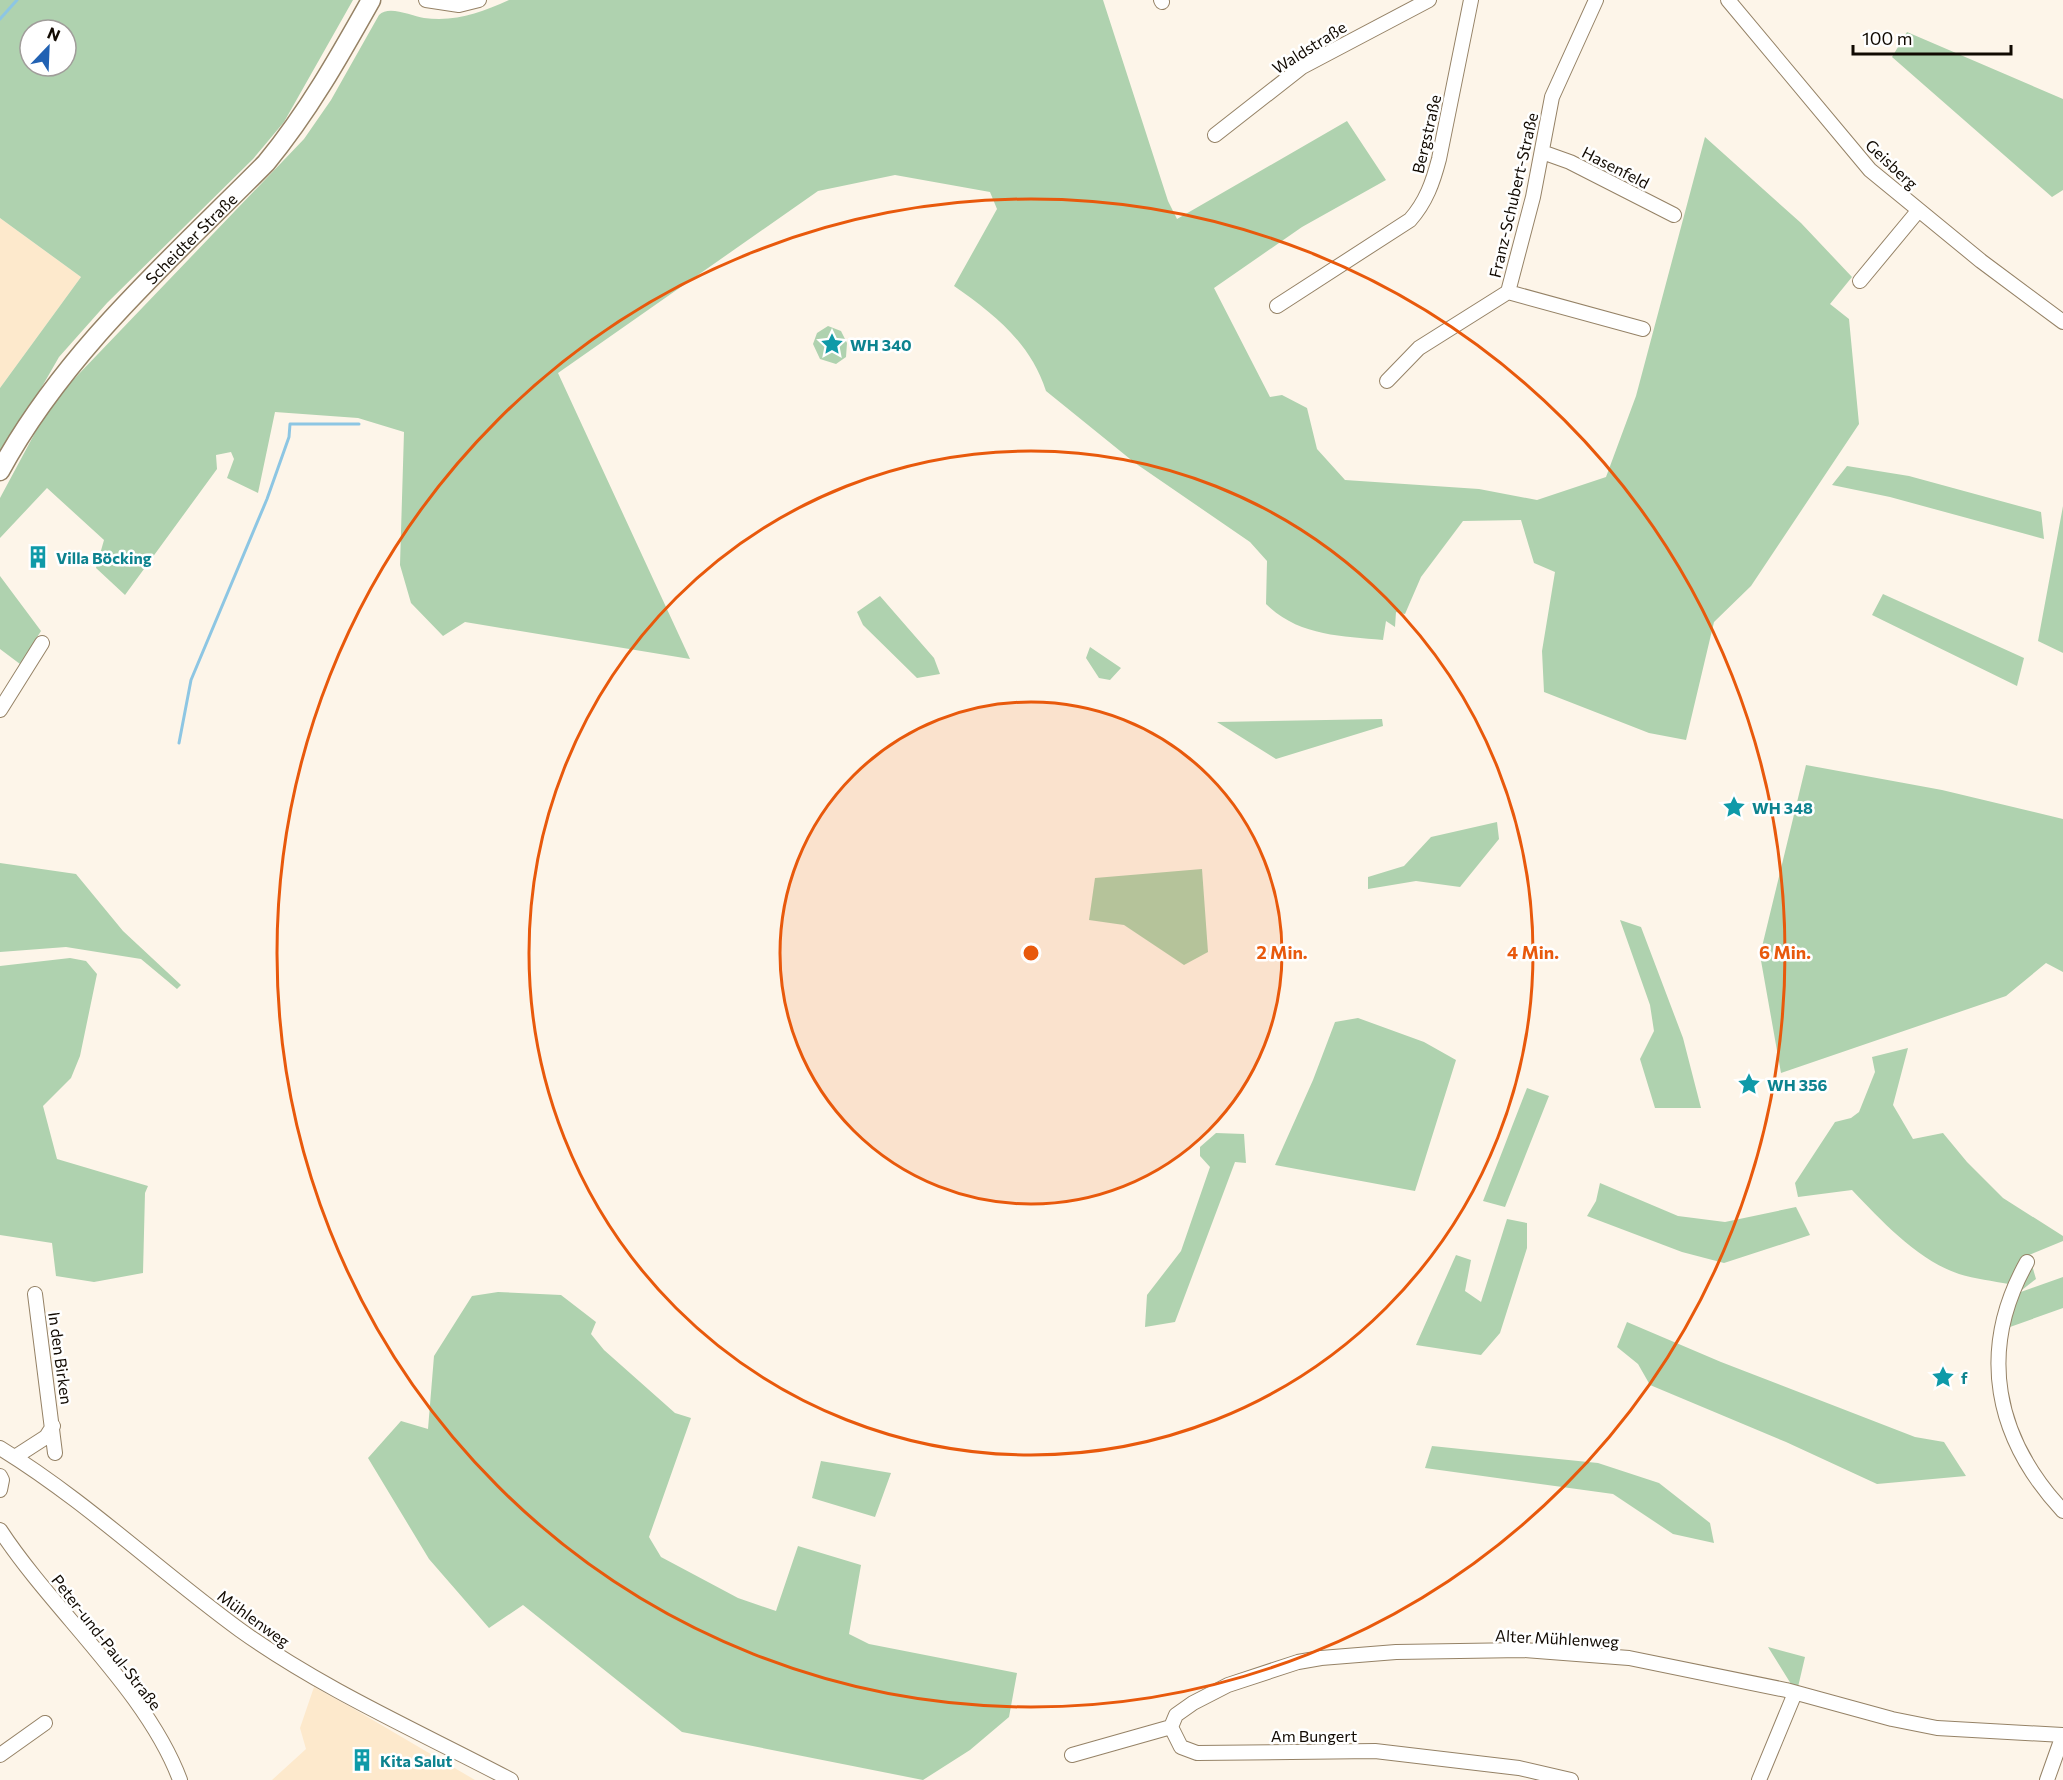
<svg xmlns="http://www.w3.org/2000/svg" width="2063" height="1780" font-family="Commissioner,sans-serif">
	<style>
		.built { fill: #fde9cc }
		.green { fill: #afd2af; fill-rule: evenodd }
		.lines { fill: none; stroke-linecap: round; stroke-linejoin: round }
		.stream { stroke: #8dc6e3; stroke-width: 3 }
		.minor-casing { stroke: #958266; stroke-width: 16 }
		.major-casing { stroke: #958266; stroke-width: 21 }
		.minor { stroke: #fff; stroke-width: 14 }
		.major { stroke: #fff; stroke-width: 18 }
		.ring { fill: none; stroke: #e8590c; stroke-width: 3 }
		.labels { text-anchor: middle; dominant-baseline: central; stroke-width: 5; stroke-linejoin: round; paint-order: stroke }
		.street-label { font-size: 16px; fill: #110a02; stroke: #fff }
		.culture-label { font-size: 16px; font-weight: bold; fill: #0d838f; stroke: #fff; text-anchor: start }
		.centre { fill: #e8590c; stroke: #fff; stroke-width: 3 }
		.ring-label { font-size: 18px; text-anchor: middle; font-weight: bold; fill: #e8590c; stroke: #fff; stroke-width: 5; stroke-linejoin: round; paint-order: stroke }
	</style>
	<rect width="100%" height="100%" fill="#fdf5e9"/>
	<path class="built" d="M0 218 81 277 0 388Z
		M314 1687 354 1709 475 1780H272L306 1749 300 1728Z"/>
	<path class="green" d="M0 0H353L284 122 253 159 107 303 59 357 0 460V388L81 277 0 218ZM30 30H66V66H30Z
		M509 0H1103L1168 201 1177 219 1347 121 1386 180 1302 227 1214 288 1270 397 1282 395 1307 408 1317 449 1345 480 1479 489 1537 500 1606 477 1636 396 1705 137 1801 223 1852 277 1830 304 1849 319 1859 424 1751 586 1714 622 1686 740 1649 733 1544 692 1542 651 1555 572 1534 563 1521 520 1463 521 1421 577 1405 614 1396 612 1395 627 1386 621 1383 640C1341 636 1298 636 1266 604L1267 561 1250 542 1135 463 1046 391C1030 342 994 314 954 286L997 209 990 192 895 175 818 191 558 373 690 659 465 622 443 636 411 603 400 565 404 432 358 418 275 412 258 493 227 478 234 459 231 452 216 455 217 469 125 595 96 568 104 540 47 488 0 538V498L51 403 304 139 331 100 379 15C389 5 411 16 424 18 456 22 480 13 509 0Z
		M1907 32 2063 99V190L2052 197 1892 57Z
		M828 326 841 331 847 343 846 357 836 364 820 359 813 344 817 333Z
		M1847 466 1909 476 2041 512 2044 539 1890 497 1832 485Z
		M2063 506V653L2038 641Z
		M0 576 41 631 20 664 0 649Z
		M1883 594 2024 658 2017 686 1872 615Z
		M880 596 934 658 940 674 917 678 863 625 857 612Z
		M1090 647 1121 668 1110 680 1099 678 1086 658Z
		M1382 719 1383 726 1276 759 1217 722Z
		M1806 765 1942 790 2063 819V972L2046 963 2006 996 1781 1073 1760 955Z
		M1497 822 1499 839 1460 887 1416 881 1368 889V877L1404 866 1431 837Z
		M0 863 76 874 123 931 181 985 177 989 141 959 66 947 0 952Z
		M1202 869 1208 952 1184 965 1124 925 1089 920 1095 878Z
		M1620 920 1641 927 1683 1038 1701 1108H1655L1640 1059 1654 1031 1650 1005Z
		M70 958 86 961 97 974 80 1056 71 1078 43 1106 57 1159 148 1186 145 1193 143 1273 94 1282 56 1276 52 1243 0 1235V966Z
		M1358 1018 1424 1042 1456 1060 1415 1191 1275 1165 1313 1080 1335 1022Z
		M1908 1048 1893 1105 1913 1139 1943 1133 1967 1162 2003 1198 2063 1236V1241L2029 1255 2036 1279 2018 1293 2063 1277V1308L2010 1327 2016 1294 2009 1284C1993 1281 1975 1279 1959 1274 1917 1260 1882 1221 1852 1190L1798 1197 1795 1183 1835 1122 1851 1118 1859 1112 1875 1072 1872 1057Z
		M1527 1088 1549 1096 1505 1207 1483 1201Z
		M1216 1133 1244 1134 1246 1163 1235 1162 1175 1322 1145 1327 1147 1295 1181 1251 1210 1167 1200 1156V1147Z
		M1600 1183 1678 1216 1725 1222 1796 1207 1810 1235 1724 1263 1682 1252 1587 1216 1596 1201Z
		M1507 1219 1527 1223V1248L1500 1333 1481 1355 1416 1345 1456 1255 1471 1260 1465 1291 1481 1302Z
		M498 1292 561 1295 596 1322 591 1334 604 1350 675 1413 691 1418 649 1537 661 1557 738 1598 776 1611 798 1546 861 1565 849 1634 869 1644 1017 1673 1009 1717 970 1750 923 1780 682 1732 523 1605 489 1628 429 1559 368 1458 401 1421 428 1429 434 1356 472 1296Z
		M1627 1322 1721 1362 1915 1437 1944 1442 1966 1476 1877 1484 1786 1442 1650 1385 1638 1364 1617 1347Z
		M1432 1446 1598 1463 1659 1483 1710 1523 1714 1543 1673 1534 1613 1494 1425 1468Z
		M821 1461 891 1473 875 1517 812 1498Z
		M1768 1647 1805 1657 1798 1687 1791 1684Z"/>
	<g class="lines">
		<path class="stream" d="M0 19 17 0
			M179 743 191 680 267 499 289 437 290 424H359"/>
		<g class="minor-casing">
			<path id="minor" d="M426 0 459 5 479 0
				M1161 0 1162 2
				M1728 0 1870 170 1981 261 2063 322
				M1215 135 1302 67 1429 0
				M1542 152 1570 162 1674 215
				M1860 281 1918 211
				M1508 292 1643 329
				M1277 306 1410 220C1426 202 1433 182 1439 159L1471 0
				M1387 381 1419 348 1508 292 1533 197 1552 97 1596 0
				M0 710 42 643
				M2027 1262C1977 1351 1995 1438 2063 1511
				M35 1294 55 1453
				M0 1448C85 1500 159 1571 240 1630 324 1690 420 1732 511 1780
				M15 1457 46 1437 53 1426
				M0 1476 2 1480 0 1490
				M0 1530C53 1611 147 1691 180 1780
				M1171 1727 1176 1715 1193 1703 1228 1685 1298 1662 1321 1658 1396 1652 1523 1650 1629 1658 1786 1690 1892 1719 1937 1728 2063 1735
				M1171 1727 1181 1747 1197 1753 1375 1751 1519 1768 1571 1780
				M0 1755 45 1723
				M1072 1755 1171 1727
				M1759 1780 1795 1693
				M2047 1780 2063 1735"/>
		</g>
		<g class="major-casing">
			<g id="major">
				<path id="s1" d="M0 471C65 351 171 259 266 163 308 112 339 57 371 0"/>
			</g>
		</g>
		<use href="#minor" class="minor"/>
		<use href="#major" class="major"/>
	</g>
	<circle cx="1031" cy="953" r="251" fill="#e8590c" fill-opacity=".12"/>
	<g class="ring">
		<circle cx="1031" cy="953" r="251"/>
		<circle cx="1031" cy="953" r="502"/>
		<circle cx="1031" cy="953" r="754"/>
	</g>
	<defs>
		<g id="sight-bare" transform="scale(1.8)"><path d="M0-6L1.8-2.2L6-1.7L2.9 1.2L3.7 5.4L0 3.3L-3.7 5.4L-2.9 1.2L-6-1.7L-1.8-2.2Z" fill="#0f9aa8" stroke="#fff" stroke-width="2.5" paint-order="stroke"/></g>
		<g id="building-bare" transform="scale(1.8)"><path d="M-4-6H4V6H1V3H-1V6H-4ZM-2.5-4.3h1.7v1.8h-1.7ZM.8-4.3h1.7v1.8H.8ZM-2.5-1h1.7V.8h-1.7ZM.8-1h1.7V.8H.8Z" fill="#0f9aa8" stroke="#fff" stroke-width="2.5" paint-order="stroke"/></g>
	</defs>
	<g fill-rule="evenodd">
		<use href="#sight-bare" x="832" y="344"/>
		<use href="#building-bare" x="38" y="557"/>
		<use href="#sight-bare" x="1734" y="807"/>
		<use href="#sight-bare" x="1749" y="1084"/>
		<use href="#sight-bare" x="1943" y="1377"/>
		<use href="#building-bare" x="362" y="1760"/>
	</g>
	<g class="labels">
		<g class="street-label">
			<text transform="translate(1309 47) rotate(-32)">Waldstraße</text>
			<text transform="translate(1426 134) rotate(-77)">Bergstraße</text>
			<text transform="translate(1892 164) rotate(43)">Geisberg</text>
			<text transform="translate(1616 167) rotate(27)">Hasenfeld</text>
			<text transform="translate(1513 195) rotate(-77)">Franz-Schubert-Straße</text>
			<text stroke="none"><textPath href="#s1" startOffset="302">Scheidter Straße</textPath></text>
			<text transform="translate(61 1358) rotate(82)">In den Birken</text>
			<text transform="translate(254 1618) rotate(36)">Mühlenweg</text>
			<text transform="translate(1557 1638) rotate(3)">Alter Mühlenweg</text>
			<text transform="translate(107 1642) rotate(52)">Peter-und-Paul-Straße</text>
			<text x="1314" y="1735">Am Bungert</text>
		</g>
		<g class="culture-label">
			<text x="850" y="344">WH 340</text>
			<text x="56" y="557">Villa Böcking</text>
			<text x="1752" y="807">WH 348</text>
			<text x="1767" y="1084">WH 356</text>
			<text x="1961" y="1377">f</text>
			<text x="380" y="1760">Kita Salut</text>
		</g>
	</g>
	<circle cx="1031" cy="953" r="9" class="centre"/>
	<g class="ring-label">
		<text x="1282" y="959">2 Min.</text>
		<text x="1533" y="959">4 Min.</text>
		<text x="1785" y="959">6 Min.</text>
	</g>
	<g transform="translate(48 48) rotate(23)"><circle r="28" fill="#ffffff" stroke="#a09d9a" stroke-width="1.5"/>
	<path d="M0-4.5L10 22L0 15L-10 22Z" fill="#2262b3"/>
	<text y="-9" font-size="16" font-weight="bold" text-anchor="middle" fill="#110a02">N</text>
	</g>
	<path d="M1853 45v9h158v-9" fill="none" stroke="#110a02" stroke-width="3"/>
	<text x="1862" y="45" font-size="18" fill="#110a02" stroke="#ffffff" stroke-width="4.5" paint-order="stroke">100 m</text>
</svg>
